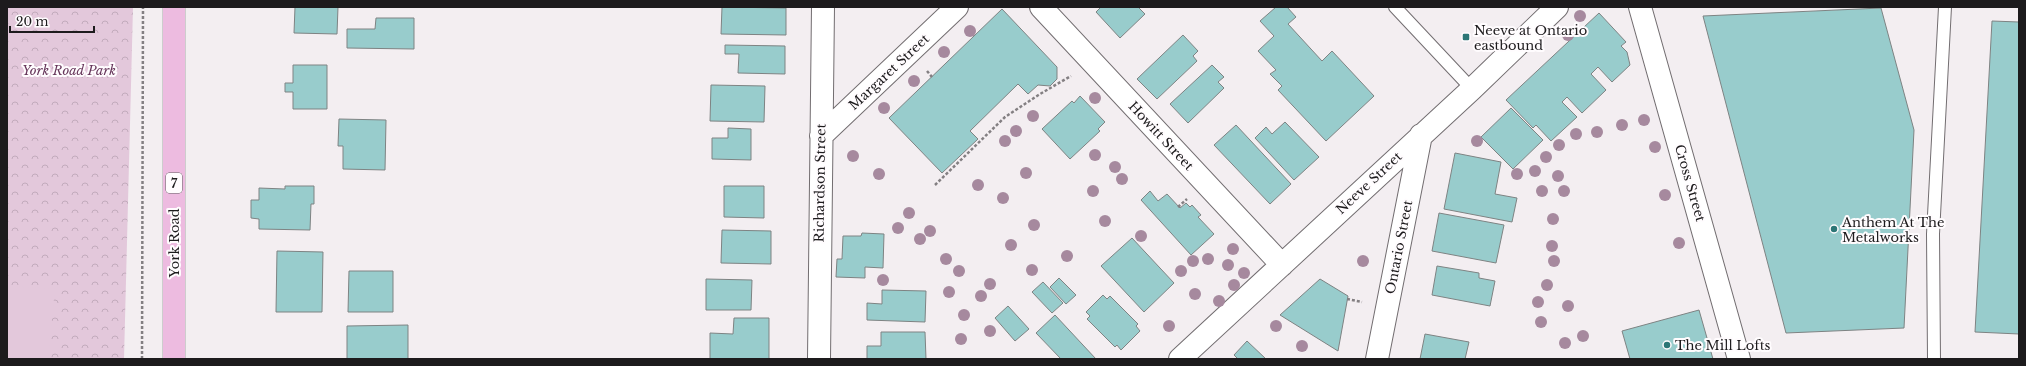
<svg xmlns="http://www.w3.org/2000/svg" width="2026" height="366" font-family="'Libre Baskerville',serif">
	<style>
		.forest { fill: url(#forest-crowns) }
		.pitch { fill: #e3c8db }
		.building { fill: #98cccc; stroke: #7e8383 }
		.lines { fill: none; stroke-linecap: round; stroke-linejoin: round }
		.lane-casing { stroke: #726d70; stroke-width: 14 }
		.street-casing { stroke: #726d70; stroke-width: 24 }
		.primary-casing { stroke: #cdcdcd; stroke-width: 24 }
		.path { stroke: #837f82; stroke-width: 2.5; stroke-dasharray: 3 2; stroke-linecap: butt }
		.lane { stroke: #fff; stroke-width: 12 }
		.street { stroke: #fff; stroke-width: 22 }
		.primary { stroke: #edbbe0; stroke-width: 22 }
		.tree { fill: #a6899e }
		.poi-dot { fill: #2c7676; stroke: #fffcfe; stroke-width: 1.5 }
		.labels { text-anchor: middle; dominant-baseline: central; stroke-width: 4; stroke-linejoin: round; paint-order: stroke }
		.shield { fill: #fffcfe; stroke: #615e60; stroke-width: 1 }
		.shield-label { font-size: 12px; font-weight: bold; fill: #1d1b1d }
		.poi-label { font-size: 13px; fill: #1d1b1d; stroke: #fffcfe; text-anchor: start }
		.park-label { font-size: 13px; font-style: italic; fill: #67375b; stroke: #fffcfe }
		.street-label { font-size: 13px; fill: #1d1b1d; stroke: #fffcfe }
	</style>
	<defs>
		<pattern id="forest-crowns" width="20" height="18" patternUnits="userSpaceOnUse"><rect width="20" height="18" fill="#e3c8db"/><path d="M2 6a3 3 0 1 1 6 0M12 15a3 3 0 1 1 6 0" fill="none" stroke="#c2abbc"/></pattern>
	</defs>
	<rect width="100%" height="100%" fill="#f3eef1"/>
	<path class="forest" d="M7 7H133L124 359H7Z"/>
	<path class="pitch" d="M7 286 55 289 48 359H7Z"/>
	<path class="building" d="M295 7H338L337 34 294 33Z
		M722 7 786 8V35L721 34Z
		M1101 7H1138L1145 14 1120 38 1096 12Z
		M1276 7H1287L1296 17 1288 24 1322 61 1332 51 1374 96 1326 141 1278 90 1282 86 1270 74 1276 70 1258 51 1274 36 1260 21Z
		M1881 8 1914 130 1904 328 1786 333 1703 16Z
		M1002 9 1057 67V79L1050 86 1038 85 1028 94 1018 84 970 131 978 139 942 173 889 118Z
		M1599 13 1626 42 1621 46 1627 52 1630 65 1612 82 1598 67 1591 74 1606 90 1582 113 1567 97 1562 102 1577 117 1551 141 1536 125 1533 128 1506 100Z
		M376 18H414V49L347 48V29H375Z
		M1992 21 2019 22V334L1975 332Z
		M1183 35 1198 51 1193 56 1197 61 1157 99 1137 79Z
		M725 45 785 46V74L738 73 739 54H725Z
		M293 65H327V109H293V92H285V83H293Z
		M1212 65 1224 77 1218 82 1224 88 1188 123 1170 104Z
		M711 85 765 86 764 122 710 121Z
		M1080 96 1105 122 1098 129 1100 131 1070 159 1042 129 1072 101 1074 103Z
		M1511 108 1543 140 1513 169 1481 137Z
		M339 119 386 120 385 170 343 169V146H338Z
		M1285 122 1319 157 1294 180 1255 138 1266 127 1272 134Z
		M1236 125 1291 184 1270 204 1214 145Z
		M728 128 751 129V160L712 159V138H728Z
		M1455 153 1501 162 1495 194 1517 198 1512 222 1444 209Z
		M285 186H314V204H311L310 230 259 229V219L251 218V200H259V188L285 189Z
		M724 186H764V218L724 217Z
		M1150 191 1158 201 1167 194 1180 208 1186 203 1190 207 1192 205 1201 215 1198 217 1214 234 1191 255 1141 200Z
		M1439 213 1504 225 1496 263 1432 251Z
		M722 230 771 231V264L721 263Z
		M862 233 884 234 883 268 865 267V278L836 277 837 259H842L843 236H861Z
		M1132 238 1174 283 1144 312 1101 266Z
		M277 251 323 252 322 312H276Z
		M1437 266 1479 273V278L1495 281 1490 306 1432 295Z
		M349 271H393V312H348Z
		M1059 278 1076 295 1066 304 1050 287Z
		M706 279 752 280 751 310H706Z
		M1320 279 1348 296 1338 351 1280 315Z
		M1043 282 1063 303 1052 313 1032 292Z
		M882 290 926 291 925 322 867 320V303L882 304Z
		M1103 295 1107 299 1110 296 1138 324 1136 326 1140 331 1121 350 1117 345 1115 347 1087 319 1090 316 1086 312Z
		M1008 306 1029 329 1015 341 995 318Z
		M1699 310 1713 359H1630L1622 331Z
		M1055 315 1096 359H1061L1036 333Z
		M734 318H769V359H710V333L733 334Z
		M408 325V359H347V326Z
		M881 332H925L926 359H867V346H881Z
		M1425 334 1469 342 1465 359H1420Z
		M1247 341 1266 359H1238L1234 355Z"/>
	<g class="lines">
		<g class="lane-casing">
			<path id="lane" d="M1395 7 1472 89
				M1934 359 1933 234 1945 7"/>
		</g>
		<g class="street-casing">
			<path id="street" d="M1041 7 1282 265
				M1640 7 1739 359
				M821 136 957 7
				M819 359 823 7
				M1180 359 1472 89 1557 7
				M1377 359 1421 135"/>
		</g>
		<g class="primary-casing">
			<path id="primary" d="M174 7V359"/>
		</g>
		<path class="path" d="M927 71 932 77
			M935 185 1005 117 1040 94 1071 76
			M1178 207 1187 199
			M1347 299 1362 302
			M142 359 143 7"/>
		<use href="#lane" class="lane"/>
		<use href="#street" class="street"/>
		<use href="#primary" class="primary"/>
	</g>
	<g class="tree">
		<circle cx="1580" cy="16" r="6"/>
		<circle cx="970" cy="31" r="6"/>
		<circle cx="1568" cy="35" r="6"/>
		<circle cx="944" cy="52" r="6"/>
		<circle cx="914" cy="81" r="6"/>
		<circle cx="1095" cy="98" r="6"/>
		<circle cx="884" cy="108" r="6"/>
		<circle cx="1033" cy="116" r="6"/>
		<circle cx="1644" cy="120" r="6"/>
		<circle cx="1622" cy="125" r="6"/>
		<circle cx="1016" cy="131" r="6"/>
		<circle cx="1597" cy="132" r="6"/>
		<circle cx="1576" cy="134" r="6"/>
		<circle cx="1005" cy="141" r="6"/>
		<circle cx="1477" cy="141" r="6"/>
		<circle cx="1559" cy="145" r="6"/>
		<circle cx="1655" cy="147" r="6"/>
		<circle cx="1095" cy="155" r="6"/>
		<circle cx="853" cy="156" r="6"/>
		<circle cx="1546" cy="157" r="6"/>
		<circle cx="1115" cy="167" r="6"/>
		<circle cx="1535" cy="171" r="6"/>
		<circle cx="1026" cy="173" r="6"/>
		<circle cx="879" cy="174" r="6"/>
		<circle cx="1517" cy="174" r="6"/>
		<circle cx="1558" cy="176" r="6"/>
		<circle cx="1122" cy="179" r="6"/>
		<circle cx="978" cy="185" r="6"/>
		<circle cx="1093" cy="191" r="6"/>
		<circle cx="1542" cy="191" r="6"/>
		<circle cx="1564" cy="191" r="6"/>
		<circle cx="1665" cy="195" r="6"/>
		<circle cx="1003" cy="198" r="6"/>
		<circle cx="909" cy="213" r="6"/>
		<circle cx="1553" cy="219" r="6"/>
		<circle cx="1105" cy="221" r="6"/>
		<circle cx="1034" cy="225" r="6"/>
		<circle cx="898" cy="228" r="6"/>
		<circle cx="930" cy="231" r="6"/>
		<circle cx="1141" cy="236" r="6"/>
		<circle cx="920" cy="239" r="6"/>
		<circle cx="1679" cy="243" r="6"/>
		<circle cx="1011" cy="245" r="6"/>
		<circle cx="1552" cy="246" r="6"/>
		<circle cx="1233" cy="249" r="6"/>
		<circle cx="1067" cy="256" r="6"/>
		<circle cx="946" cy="259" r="6"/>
		<circle cx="1208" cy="259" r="6"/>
		<circle cx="1193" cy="261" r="6"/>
		<circle cx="1363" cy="261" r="6"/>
		<circle cx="1554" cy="261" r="6"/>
		<circle cx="1228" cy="265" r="6"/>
		<circle cx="1032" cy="270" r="6"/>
		<circle cx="959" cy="271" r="6"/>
		<circle cx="1181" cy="271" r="6"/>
		<circle cx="1244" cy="273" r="6"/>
		<circle cx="883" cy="280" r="6"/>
		<circle cx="990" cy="284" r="6"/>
		<circle cx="1234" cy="285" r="6"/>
		<circle cx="1547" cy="285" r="6"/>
		<circle cx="949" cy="292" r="6"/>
		<circle cx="1195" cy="294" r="6"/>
		<circle cx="981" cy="296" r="6"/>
		<circle cx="1219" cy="301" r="6"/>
		<circle cx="1538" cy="302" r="6"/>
		<circle cx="1568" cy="306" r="6"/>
		<circle cx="964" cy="315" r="6"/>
		<circle cx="1541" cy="322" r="6"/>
		<circle cx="1169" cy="326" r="6"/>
		<circle cx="1276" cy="326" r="6"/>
		<circle cx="990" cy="331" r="6"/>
		<circle cx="1583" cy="336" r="6"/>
		<circle cx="961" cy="339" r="6"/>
		<circle cx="1565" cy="343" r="6"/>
		<circle cx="1302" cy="346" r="6"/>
	</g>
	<g class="poi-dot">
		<rect x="1462" y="33" width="8" height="8" rx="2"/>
		<circle cx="1834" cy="229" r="4"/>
		<circle cx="1667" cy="345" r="4"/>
	</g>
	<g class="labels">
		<rect class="shield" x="166" y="173" width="16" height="20" rx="3"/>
		<g class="shield-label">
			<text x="174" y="183">7</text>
		</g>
		<g class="poi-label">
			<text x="1474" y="30">Neeve at Ontario<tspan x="1474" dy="15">eastbound</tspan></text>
			<text x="1842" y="222">Anthem At The<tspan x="1842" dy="15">Metalworks</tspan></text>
			<text x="1675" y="345">The Mill Lofts</text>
		</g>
		<g class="park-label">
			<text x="69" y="70">York Road Park</text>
		</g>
		<g class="street-label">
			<text transform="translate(889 72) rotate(-43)">Margaret Street</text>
			<text transform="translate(1161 136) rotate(47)">Howitt Street</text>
			<text transform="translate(820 183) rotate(-89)">Richardson Street</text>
			<text transform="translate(1369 183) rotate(-43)">Neeve Street</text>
			<text transform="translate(1690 183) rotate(74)">Cross Street</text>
			<text transform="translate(174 243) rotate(-90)">York Road</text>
			<text transform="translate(1399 247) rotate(-79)">Ontario Street</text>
		</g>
	</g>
	<rect width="2026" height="366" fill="none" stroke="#1d1b1d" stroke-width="16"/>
	<path d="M10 26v6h84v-6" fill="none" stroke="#1d1b1d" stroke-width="2"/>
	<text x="16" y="26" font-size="12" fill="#1d1b1d" stroke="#fffcfe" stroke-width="3" paint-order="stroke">20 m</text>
</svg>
